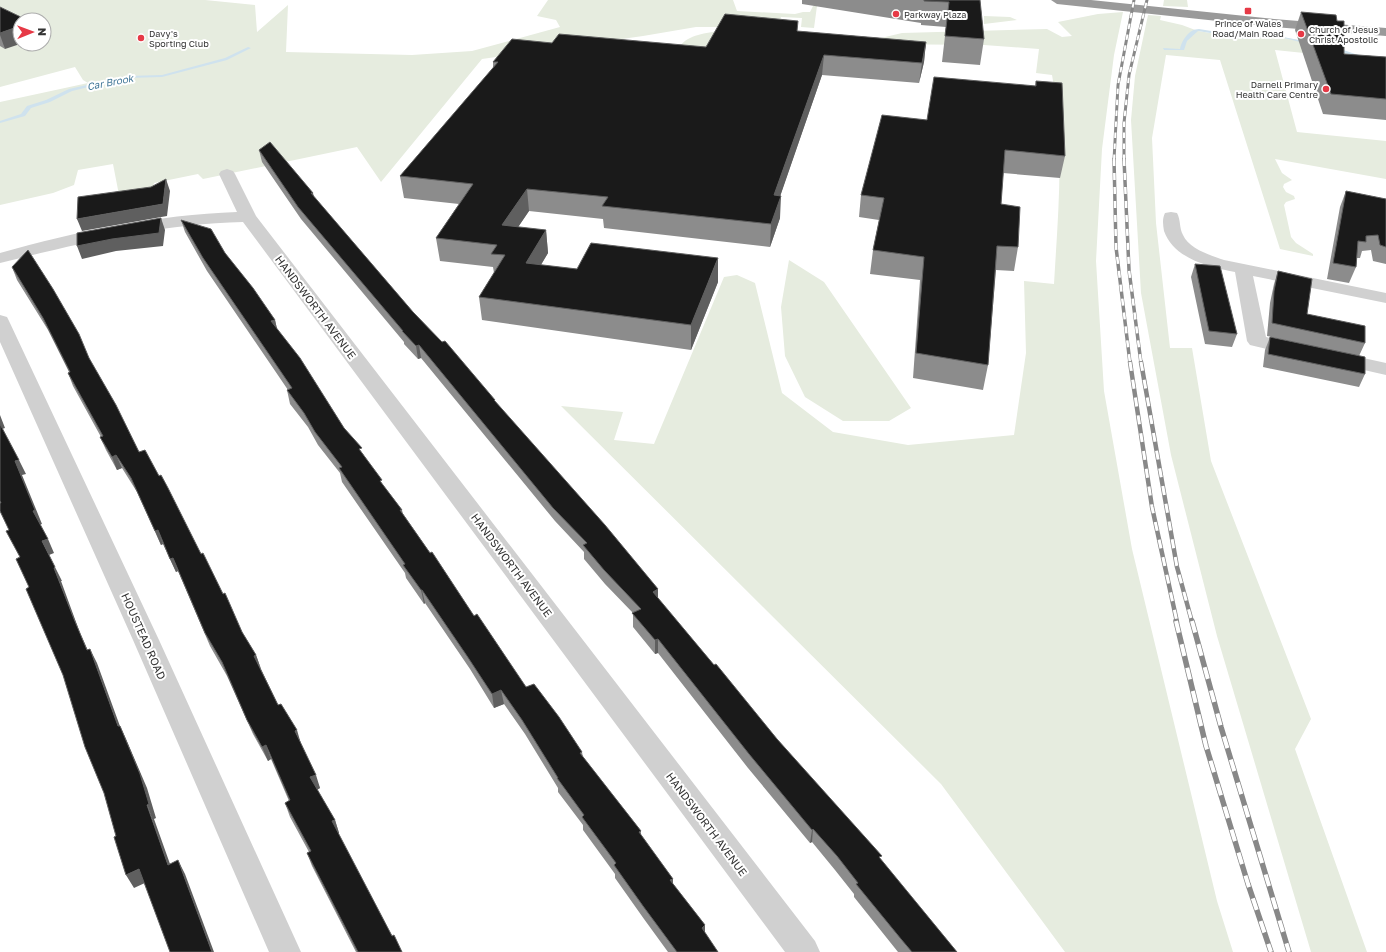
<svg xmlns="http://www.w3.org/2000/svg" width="1386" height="952" font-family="'Golos Text',sans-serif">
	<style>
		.green { fill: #e6ecdf; fill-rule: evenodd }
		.water { fill: #cfe2ee }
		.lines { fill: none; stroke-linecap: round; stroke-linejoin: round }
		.stream { fill: #cfe2ee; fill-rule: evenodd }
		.minor { fill: #d0d0d0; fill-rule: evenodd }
		.highway { fill: #9a9a9a; fill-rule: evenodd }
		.rail-far3-casing { stroke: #888; stroke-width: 3 }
		.rail-far2-casing { stroke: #888; stroke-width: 3.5 }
		.rail-far1-casing { stroke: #888; stroke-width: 4.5 }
		.rail-casing { stroke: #888; stroke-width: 5.5 }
		.rail-far3 { stroke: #fff; stroke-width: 2; stroke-dasharray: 5.5; stroke-linecap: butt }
		.rail-far2 { stroke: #fff; stroke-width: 2.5; stroke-dasharray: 7; stroke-linecap: butt }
		.rail-far1 { stroke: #fff; stroke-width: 3; stroke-dasharray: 9; stroke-linecap: butt }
		.rail { stroke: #fff; stroke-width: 4; stroke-dasharray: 12; stroke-linecap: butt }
		.wall { fill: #8c8c8c }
		.shaded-wall { fill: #5f5f5f }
		.building { fill: #1a1a1a; stroke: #5f5f5f }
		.poi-dot { fill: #e63946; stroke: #fff; stroke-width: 1.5 }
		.labels { text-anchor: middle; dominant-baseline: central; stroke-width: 4; stroke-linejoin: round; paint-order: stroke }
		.far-poi-label { font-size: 9px; fill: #333; stroke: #fff; text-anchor: start }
		.far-water-label { font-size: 10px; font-style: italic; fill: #3f7597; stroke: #fff }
		.street-label { font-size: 11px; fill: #333; stroke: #fff }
	</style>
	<rect width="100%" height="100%" fill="#fff"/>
	<path class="green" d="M0 0H205L255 5 257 32 288 5 286 52 412 55 472 51 560 27 556 20 537 16 548 0H733L737 11 795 14 803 12H810L813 6H817L814 28 801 27 802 18 781 17 778 27H696L643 36 482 59 381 182 357 147 203 179 198 174 154 183 153 189 119 195 113 164 78 170 74 185 53 193 0 205V102L88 83 83 80 75 67 0 87ZM20 20H44V44H20Z
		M1164 0H1187L1188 7 1163 6Z
		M1123 12 1114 55 1102 149 1096 261 1104 391 1132 549 1217 901 1233 952H1065L941 784 561 406 623 412 614 440 654 444 724 277 737 275 755 283 782 393 833 432 908 445 1014 435 1026 353 1024 281 1054 284C1058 214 1065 144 1052 75L1036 73 1039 49 984 45 870 44 881 38 902 33 1047 29 1062 37 1072 36 1058 22 1098 14Z
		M1148 15 1161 16 1160 20 1182 25 1198 31 1247 39C1255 39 1261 36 1269 36 1303 38 1338 52 1372 60L1275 50 1297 132 1386 141V179L1275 159 1282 173 1292 180 1284 184 1283 187 1286 192 1294 196 1295 199 1286 202 1284 205 1291 237 1296 243 1313 254V256L1280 249 1220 60 1166 55 1152 138 1156 223 1170 348H1192L1211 461 1311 719 1295 749 1367 952H1311L1217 636 1171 455 1141 293 1131 120 1135 76Z
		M984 16 1010 17 1017 20 984 24Z
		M721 31 706 57 679 47C689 34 706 33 721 31Z
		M789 260 824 282 911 408 889 421H843L805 397 785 356 781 307Z"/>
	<path class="water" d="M1199 29 1248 37 1273 35 1335 47 1355 54 1379 59 1372 60 1284 38 1264 36 1256 39H1247L1198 31 1187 41 1184 50H1164L1163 48 1180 49C1182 40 1189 29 1199 29Z"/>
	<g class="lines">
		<path class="stream" d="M248 47 251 48 227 60 162 77 127 78 72 91 50 102 31 108 25 116 0 123V121L21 114 27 106 46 100 69 89 127 76 162 75 225 58Z"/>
		<path class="minor" d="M227 169 233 171 235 174 256 216 815 941 820 952H785L243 222C160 224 81 243 0 263V253C78 231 157 215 237 212L219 174 221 171Z
			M1171 212 1177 213C1181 220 1179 228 1183 235 1189 249 1210 255 1224 260L1386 293V303L1253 276 1266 337 1304 346 1307 350 1304 354 1297 356 1250 345 1247 341 1235 272C1209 267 1174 259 1164 231 1163 225 1162 219 1165 213Z
			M0 315 7 317 9 321 159 640 301 952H269L133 640 0 342Z
			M1336 352 1386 363V375L1329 362 1326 358 1329 354Z"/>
		<path class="highway" d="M1051 0H1091L1274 19 1386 28V36L1274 27 1057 4Z"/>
		<g class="rail-far3-casing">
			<path id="rail-far3" d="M1114 160 1118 85 1134 0
				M1124 160V123L1129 75 1147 0"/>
		</g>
		<g class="rail-far2-casing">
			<path id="rail-far2" d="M1114 159 1116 247 1130 363
				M1124 159 1129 270 1141 363"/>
		</g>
		<g class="rail-far1-casing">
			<path id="rail-far1" d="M1130 362 1152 507 1177 622
				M1141 362 1177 567 1192 622"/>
		</g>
		<g class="rail-casing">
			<path id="rail" d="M1176 621 1206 746 1248 884 1271 952
				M1192 621 1221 727 1289 952"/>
		</g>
		<use href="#rail-far3" class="rail-far3"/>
		<use href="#rail-far2" class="rail-far2"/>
		<use href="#rail-far1" class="rail-far1"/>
		<use href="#rail" class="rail"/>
	</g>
	<path class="wall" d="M802 0H980L984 39 980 65 942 62 946 27 921 25V23L802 4Z
		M0 7 5 49 0 46Z
		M1301 12 1344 54 1386 57V120L1323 114 1295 30Z
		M797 31 926 42 924 62 919 83 822 75 780 196V218L770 247 604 228 603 219 529 211 518 227 546 230 548 253 541 265 577 269 718 282 691 350 482 320 479 297 494 273 493 267 440 261 436 238 459 204 404 198 400 176 493 68V62L552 43 706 47Z
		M1036 81 1065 156 1060 178 1003 173 1001 204 1018 247 1014 271 996 270 988 365 983 390 913 378 920 280 870 274 873 250 879 220 859 217 861 195 927 120 1035 86Z
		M259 150 315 198 413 312 496 403 658 589V599L777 739 881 860 957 952H898L854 897V894L835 870 812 842 810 843 748 768 658 653 655 654 633 627V613L605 584 584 559V552L555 521 421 358 418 359 404 344V342L301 219 262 162Z
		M1346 191 1386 199V264L1373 261 1371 250 1362 251 1360 258H1357L1356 267 1349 283 1327 279 1340 207Z
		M181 220 225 253 275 320 277 329 344 428 363 454 383 485 402 510 403 514 474 616 526 687 582 752 583 757 641 831V836L673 879V884L705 925V933L718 952H668L644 919 615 878V874L583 830V825L558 792V788L525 734 504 704 494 708 470 669 425 603 424 604 406 578 405 573 342 482 340 473 318 445 308 427 290 404 287 390H288L207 271 185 232Z
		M1195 264 1237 334 1232 347 1205 344 1191 277Z
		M12 267 89 358 139 452 159 476 201 554 242 632 256 655 261 669 278 705 301 744 320 788 317 790 335 820 339 833 338 834 392 936 402 952H356L312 866 307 853 309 852 290 817 285 803 289 801 271 759 268 761 253 734 227 676 210 646 178 571 176 572 163 544 161 545 137 492 122 468 117 470 106 450 100 437H101L73 386 68 373 69 372 48 330 17 280Z
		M1278 271 1307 314 1365 343 1359 356 1267 336 1270 303 1274 284Z
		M1270 337 1365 374 1359 387 1263 367 1265 350Z"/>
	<path class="shaded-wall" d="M20 26V44L5 49 0 35V33Z
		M926 42 924 62 919 83 922 63Z
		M824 55 822 75 773 217 774 195Z
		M166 179 170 191 167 216 82 231 77 219 163 204Z
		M527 189 529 211 504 248 502 225Z
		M311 193H313L316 205Z
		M781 196 780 218 770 247 771 224Z
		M161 218 165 230 163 246 116 251 82 259 77 246Z
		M546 230 548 253 528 286 526 263Z
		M718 258V282L691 350V325Z
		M275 320 278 333 271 321Z
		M419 345 421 358 418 359 416 346Z
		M0 415 5 428 2 429 0 425Z
		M116 455 122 468 117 470 112 457Z
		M19 460 26 474 22 475 42 524 39 525 33 511 15 461Z
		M158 530 163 544 161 545 155 531Z
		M48 539 54 553 49 555 42 541Z
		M173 558 178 571 176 572 170 559Z
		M55 567 62 581H61L80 633 94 664 87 650 74 619 54 568Z
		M658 589V603L653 592Z
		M421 590H422L425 603 424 604Z
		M658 639V653L655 654V640Z
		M90 649 97 663 125 740 118 726Z
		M256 655 261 669 254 656Z
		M501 690 504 704 494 708 492 694Z
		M120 726 126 739 147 788 156 818 154 819 175 878 168 865Z
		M297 730 301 744 295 731Z
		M266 745 271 759 268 761 262 747Z
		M316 775 320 788 315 791 310 777Z
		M335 820 339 833 336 835 332 821Z
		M813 829 812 842 810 843 812 830Z
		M178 860 185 874 214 952H212Z
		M139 869 147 882 134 888 126 875Z
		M673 879V892L670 880Z
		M705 925V939L702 928Z"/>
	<path class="building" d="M924 0H980L984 39 945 36 949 2 924 1Z
		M0 7 27 20H20V26L0 33Z
		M1301 12 1336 15 1337 21H1344V54L1386 57V99L1331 94Z
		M725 14 798 21 797 31 926 42 922 63 824 55 774 195 781 196 771 224 602 206 608 197 527 189 502 225 546 230 526 263 577 269 591 243 718 258 691 325 479 297 505 255 491 254 497 245 436 238 473 184 400 176 498 62H493L512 39 552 43 559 34 706 47Z
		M934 77 1036 86V81L1062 83 1065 156 1005 150 1001 204 1020 207 1018 247 997 246 988 365 916 353 924 257 873 250 884 198 861 195 882 115 927 120Z
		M270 142 313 193H311L413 312 442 342 445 341 495 400H494L605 525 658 589 653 592 714 665 716 664 777 739 882 856 879 857 957 952H912L901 939 856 884 858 883 837 856 813 829 812 830 749 754 658 639 655 640 632 613 641 609 604 570 583 545 587 543 553 508 419 345 416 346 402 331H403L298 207 259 150Z
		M166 179 163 204 77 219 78 197 151 187Z
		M1346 191 1386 199V247L1380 245 1378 235 1366 236V242L1358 241 1356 267 1333 263Z
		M161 218 159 233 112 239 77 246V233Z
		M181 220 211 229 225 253 253 288 275 320 271 321 300 358 344 428 362 448 359 449 382 480 380 481 402 510H400L430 553 432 552 474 616 477 614 526 687 534 684 559 717 582 752 580 753 641 831 639 832 673 879 670 880 705 925 702 928 718 952H677L643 906 614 865 616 863 582 817 584 815 557 778H558L522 720 501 690 492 694 467 656 422 590H421L403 565 405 564 339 468 342 467 315 432 304 413 287 390 292 388 203 258Z
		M28 250 53 289 79 334 89 358 116 405 139 452 145 450 159 476 161 475 168 488 201 554 203 553 223 594 225 593 242 632 256 655 254 656 278 705 281 704 297 730 295 731 316 775 310 777 335 820 332 821 392 936 394 935 402 952H358L307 853 311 851 285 803 290 800 266 745 262 747 247 720 222 662 205 633 173 558 170 559 158 530 155 531 131 478 116 455 112 457 100 437 103 436 68 373 70 372 43 318 12 267Z
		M1195 264 1220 266 1237 334 1209 331Z
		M1278 271 1312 279 1307 314 1365 326V343L1272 323 1274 291Z
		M1270 337 1365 357V374L1268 354Z
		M0 424 19 460 15 461 35 510 33 511 48 539 42 541 55 567 54 568 74 619 87 650 90 649 118 726H120L140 774 149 804 147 805 168 865 178 860 212 952H170L139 869 126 875 114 837 116 836 104 793 85 747 63 675 26 589 29 587 16 559 20 557 6 531 9 530 0 511V503H1L0 501Z"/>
	<g class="poi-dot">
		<rect x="1244" y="7" width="8" height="8" rx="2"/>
		<circle cx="896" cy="14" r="4"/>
		<circle cx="1301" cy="34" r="4"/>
		<circle cx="141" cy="38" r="4"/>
		<circle cx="1326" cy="89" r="4"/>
	</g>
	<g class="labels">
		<g class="far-poi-label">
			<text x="904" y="14">Parkway Plaza</text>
			<text x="1248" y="23" text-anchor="middle">Prince of Wales<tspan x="1248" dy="10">Road/Main Road</tspan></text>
			<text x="1309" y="29">Church of Jesus<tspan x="1309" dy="10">Christ Apostolic</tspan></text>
			<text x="149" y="33">Davy's<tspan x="149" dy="10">Sporting Club</tspan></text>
			<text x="1318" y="84" text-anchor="end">Darnell Primary<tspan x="1318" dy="10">Health Care Centre</tspan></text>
		</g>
		<g class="far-water-label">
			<text transform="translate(110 82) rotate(-11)">Car Brook</text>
		</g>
		<g class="street-label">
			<text transform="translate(316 307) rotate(53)">HANDSWORTH AVENUE</text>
			<text transform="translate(512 565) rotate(53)">HANDSWORTH AVENUE</text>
			<text transform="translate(144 636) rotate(66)">HOUSTEAD ROAD</text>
			<text transform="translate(707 824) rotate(53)">HANDSWORTH AVENUE</text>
		</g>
	</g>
	<g transform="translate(32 32) rotate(89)"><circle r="19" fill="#ffffff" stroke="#adadad"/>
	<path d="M0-3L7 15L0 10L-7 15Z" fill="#e63946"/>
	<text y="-6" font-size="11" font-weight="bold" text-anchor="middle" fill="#333333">N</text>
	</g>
</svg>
